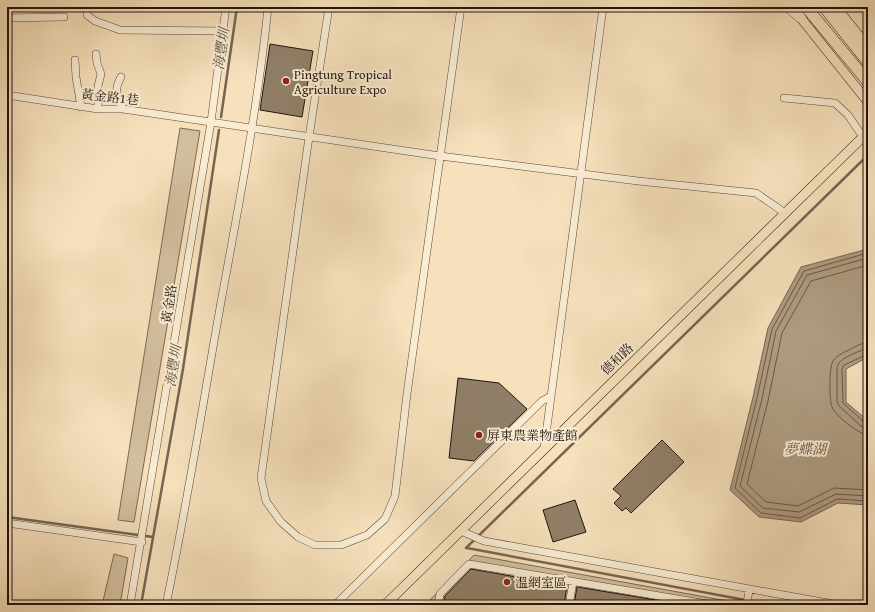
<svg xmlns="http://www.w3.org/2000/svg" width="875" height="612" font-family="'Gentium Book Plus','Noto Serif TC',serif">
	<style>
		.green { fill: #d2be9e; stroke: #7a6956 }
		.water { fill: #ae9b81; stroke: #766553 }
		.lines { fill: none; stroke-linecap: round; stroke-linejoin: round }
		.shore { stroke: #685848; stroke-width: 1 }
		.stream { stroke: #766553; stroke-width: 2.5 }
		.building { fill: #907f68; stroke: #21140e }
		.minor-casing { stroke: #56473a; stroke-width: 8 }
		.major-casing { stroke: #21140e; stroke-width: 10 }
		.highway-casing { stroke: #21140e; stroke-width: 12 }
		.minor { stroke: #f9ecd3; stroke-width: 7 }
		.major { stroke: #f6e1bc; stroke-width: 9 }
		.highway { stroke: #f6e1bc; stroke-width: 11 }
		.poi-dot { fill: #8f2418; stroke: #f9ecd3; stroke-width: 1.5 }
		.labels { text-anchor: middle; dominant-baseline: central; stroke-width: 4; stroke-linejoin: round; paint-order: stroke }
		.poi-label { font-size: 13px; fill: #21140e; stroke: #f9ecd3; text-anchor: start }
		.street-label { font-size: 13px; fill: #21140e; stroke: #f9ecd3 }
		.water-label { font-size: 14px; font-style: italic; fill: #605142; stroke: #f9ecd3 }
	</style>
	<rect width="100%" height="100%" fill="#f6e1bc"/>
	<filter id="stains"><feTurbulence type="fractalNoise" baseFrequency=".005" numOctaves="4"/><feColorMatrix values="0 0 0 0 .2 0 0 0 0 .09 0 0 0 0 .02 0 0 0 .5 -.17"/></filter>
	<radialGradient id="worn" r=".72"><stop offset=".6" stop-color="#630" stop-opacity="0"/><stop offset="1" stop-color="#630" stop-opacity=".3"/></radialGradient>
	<path class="green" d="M180 128 200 131 134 522 118 520Z
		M114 554 128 558 120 605H102Z
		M474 555 744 604 425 605Z"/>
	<path class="water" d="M864 250H868V357L846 369V402L868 421V505L838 503 801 522 759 517 730 490 753 397 768 328 801 267Z"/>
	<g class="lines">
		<path class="shore" d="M868 254H864L804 271 772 329 757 398 735 488 761 513 800 518 837 499 868 501
			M868 259H864L807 275 776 331 762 399 740 486 763 508 799 512 836 494 868 496
			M868 265 811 281 782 333 768 401 747 484 766 502 798 506 834 488 868 490
			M868 343C861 343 856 346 851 349 845 352 837 355 833 361 829 367 829 400 832 407 836 416 858 434 868 435
			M868 349C862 349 842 358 839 363 837 366 837 367 837 369V402L839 406 861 426 868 429
			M868 354 844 365 842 369 843 403 864 422 868 423"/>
		<path class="stream" d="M221 117 237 7
			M7 517 153 537
			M466 548 868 155
			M467 548 772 605
			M141 605 183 369 219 130"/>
	</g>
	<path class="building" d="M270 44 313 51 302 117 260 110Z
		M458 378 499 383 527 409 474 461 449 458Z
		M662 440 684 462 631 513 626 508 622 511 614 503 621 496 613 489Z
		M575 500 586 532 553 542 543 510Z
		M471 569 567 586 564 605H443L445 596Z
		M577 587 674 603 673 605H574Z"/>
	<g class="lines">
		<g class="minor-casing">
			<path id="minor" d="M87 7V15L95 21 120 30 223 31
				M329 7 309 137 261 478 266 501 281 522 298 537 315 545H341L367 535 385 519 395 496 407 394 461 7
				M786 7 800 19
				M7 18 64 17
				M96 54 97 63 101 74 98 86V109
				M75 60 76 77 81 107
				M121 77C113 91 118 96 123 109
				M7 95 98 109H123L440 156 638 181 756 193 785 213
				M784 98 835 103 848 115 863 137
				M544 449 603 7
				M7 523 142 542
				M461 531 484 541 839 605
				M130 605 211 122 226 7
				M166 605C187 505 203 403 221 302 239 204 258 106 268 7
				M335 605 542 401 551 396
				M438 605 440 594 469 564 713 605
				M569 605 573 582
				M747 605 749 589"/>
		</g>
		<g class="major-casing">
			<path id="major" d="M794 7 804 22 868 102
				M836 7 868 47
				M385 605 868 132"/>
		</g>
		<g class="highway-casing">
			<path id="highway" d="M806 7 868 82
				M824 7 868 62"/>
		</g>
		<use href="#minor" class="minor"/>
		<use href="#major" class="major"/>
		<use href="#highway" class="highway"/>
	</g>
	<g class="poi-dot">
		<circle cx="286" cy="81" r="4"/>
		<circle cx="479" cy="435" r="4"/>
		<circle cx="507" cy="582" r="4"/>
	</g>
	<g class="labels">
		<g class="poi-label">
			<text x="294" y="74">Pingtung Tropical<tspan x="294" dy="15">Agriculture Expo</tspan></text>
			<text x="487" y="435">屏東農業物產館</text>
			<text x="515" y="582">溫網室區</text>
		</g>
		<g class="street-label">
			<text transform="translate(110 97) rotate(6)">黃金路1巷</text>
			<text transform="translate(169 304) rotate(-81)">黃金路</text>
			<text transform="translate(617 359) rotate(-44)">德和路</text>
		</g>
		<g class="water-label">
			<text transform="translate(221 49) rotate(-82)">海豐圳</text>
			<text transform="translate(173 366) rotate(-81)">海豐圳</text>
			<text x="805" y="449">夢蝶湖</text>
		</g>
	</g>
	<rect width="875" height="612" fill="none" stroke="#f6e1bc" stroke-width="24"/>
	<rect x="8" y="8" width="859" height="596" fill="none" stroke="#21140e" stroke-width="2"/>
	<rect x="12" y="12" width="851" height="588" fill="none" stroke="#21140e"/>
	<rect width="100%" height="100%" filter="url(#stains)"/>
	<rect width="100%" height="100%" fill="url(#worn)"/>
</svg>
